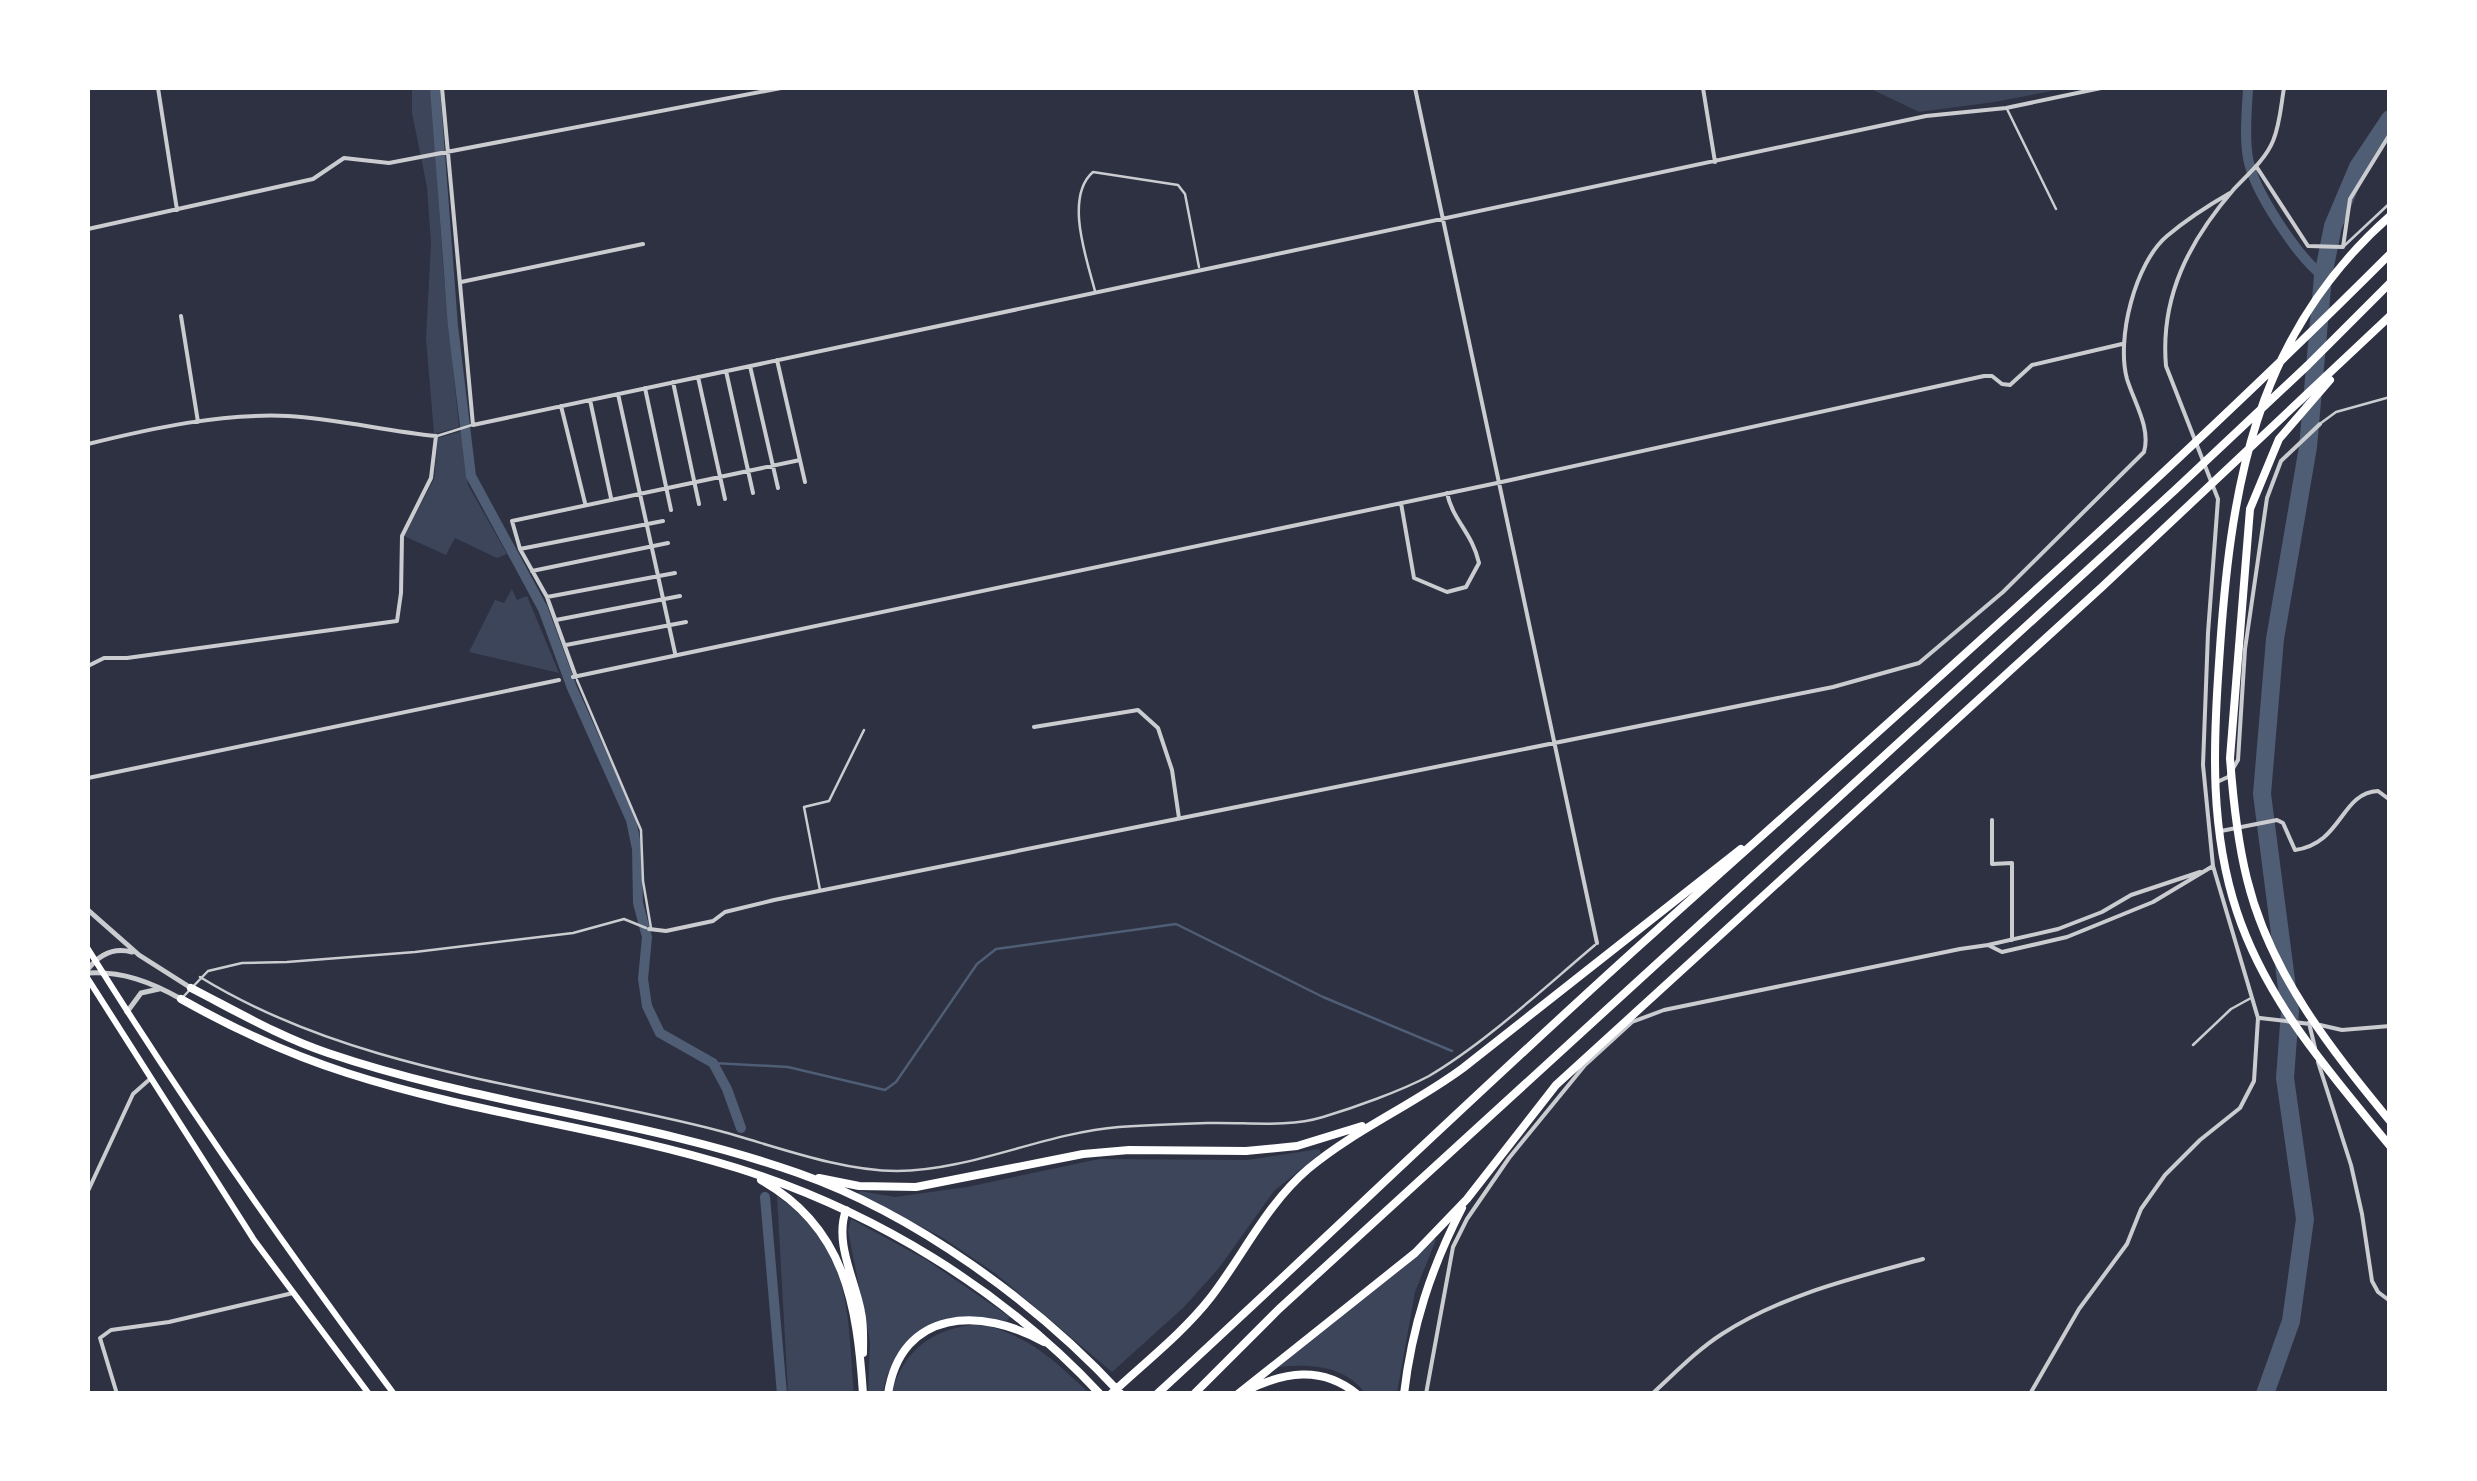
<svg xmlns="http://www.w3.org/2000/svg" width="2477" height="1481" font-family="'Varela Round',sans-serif">
	<style>
		.green { fill: #3c4559 }
		.lines { fill: none; stroke-linecap: round; stroke-linejoin: round }
		.stream { stroke: #4f5d75; stroke-width: 2.5 }
		.canal { stroke: #4f5d75; stroke-width: 10 }
		.river { stroke: #4f5d75; stroke-width: 18 }
		.service { stroke: #caccd0; stroke-width: 2.5 }
		.minor { stroke: #caccd0; stroke-width: 4 }
		.tertiary { stroke: #caccd0; stroke-width: 5 }
		.primary { stroke: #fff; stroke-width: 6 }
		.motorway { stroke: #fff; stroke-width: 8 }
	</style>
	<rect width="100%" height="100%" fill="#2d3142"/>
	<path class="green" d="M412 88H431L443 266 459 427 434 434 426 338 431 243 427 187 412 113Z
		M1869 88H2067L1995 102 1919 112Z
		M462 431 468 485 507 554 497 558 455 538 446 555 404 536 434 479 438 438Z
		M512 589 517 600 527 596 559 673 469 652 495 600 504 603Z
		M1319 1149 1321 1153 1274 1191 1219 1268 1184 1307 1112 1372 996 1274 943 1238 858 1194 860 1191 895 1197 967 1187 1099 1159 1247 1160Z
		M777 1196C852 1249 847 1310 854 1393H788Z
		M851 1219 925 1259 1010 1317 1007 1321C950 1314 894 1329 883 1393H868L870 1342 848 1231Z
		M1432 1237 1436 1240 1415 1292 1397 1393H1365C1343 1365 1311 1364 1278 1367Z
		M981 1324C1030 1337 1049 1356 1086 1390L1083 1394H891C904 1348 935 1327 981 1324Z"/>
	<g class="lines">
		<path class="stream" d="M713 1063 788 1067 885 1090 896 1082 977 964 996 949 1176 924 1323 997 1452 1051"/>
		<path class="canal" d="M435 88 453 326 471 476 543 609 572 688 631 820 637 849 638 903 647 937 643 979 647 1006 660 1033 713 1063 727 1089 741 1128
			M2248 88C2247 110 2244 136 2248 158 2253 190 2298 257 2323 276
			M765 1197 782 1394"/>
		<path class="river" d="M2265 1394 2291 1321 2305 1219 2285 1078 2290 1011 2262 794 2275 639 2308 447 2323 276 2333 226 2358 167 2390 119"/>
		<path class="service" d="M2007 109 2056 209
			M2344 246 2390 203
			M1095 291C1087 260 1064 197 1093 172L1178 185 1185 194 1199 267
			M2321 423 2336 412 2390 397
			M437 436 472 425
			M577 680 641 830 643 881 651 928
			M820 890 804 807 829 801 864 730
			M200 977C356 1073 547 1086 720 1131 775 1146 840 1171 897 1171 970 1171 1044 1133 1119 1127 1149 1125 1180 1124 1210 1123 1247 1122 1287 1128 1323 1117 1353 1108 1401 1091 1429 1076 1484 1044 1545 987 1595 945
			M182 998 208 971 242 963 287 962 415 952 573 933 624 919 646 928
			M2193 1045 2231 1009 2251 998"/>
		<path class="minor" d="M158 88 177 210
			M442 88 473 425 1926 116 2006 108 2101 88
			M1415 88 1597 943
			M1703 88 1715 162
			M2256 166 2308 246 2343 247 2350 199 2390 134
			M88 229 313 179 344 158 389 163 781 88
			M461 282 643 244
			M181 316 198 422
			M777 360 805 482
			M750 366 778 488
			M726 371 753 493
			M698 377 725 499
			M673 382 699 504
			M645 388 671 510
			M618 394 675 653
			M590 400 611 498
			M561 406 585 503
			M88 444C153 428 221 413 288 416 338 419 386 431 436 436L431 478 402 536 401 593 397 621 127 658H104L88 666
			M1401 503 1414 578 1447 592 1466 587 1479 563C1472 532 1453 521 1447 493
			M520 549 663 521
			M532 571 668 543
			M547 597 675 573
			M556 620 680 596
			M566 645 686 622
			M573 677 1497 483 1984 376H1992L2002 384 2010 385 2032 365 2122 344
			M576 677 547 597 520 549 512 521 800 460
			M1034 727 1138 710 1158 728 1172 770 1179 818
			M88 778 559 680
			M2217 782 2228 777 2238 760 2245 649 2267 498 2281 461 2320 424
			M1992 820V864L2012 863V940
			M2221 831 2277 820 2283 823 2295 850C2343 843 2340 793 2378 791L2390 800
			M649 929 666 931 713 921 725 912 774 900 1833 687 1919 663 2003 592 2144 452C2151 428 2134 402 2127 379 2116 339 2135 263 2167 236 2186 220 2209 205 2230 193
			M1988 945 2058 929 2102 912 2131 895 2200 872
			M2260 1018 2310 1024
			M2309 1023 2315 1048
			M2320 1025 2342 1030 2390 1026
			M2318 1062 2351 1165 2362 1214 2372 1281 2378 1292 2390 1301
			M88 1191 133 1094 150 1079
			M117 1394 100 1338 111 1330 169 1322 293 1293
			M1426 1394 1453 1247 1467 1219 1509 1158 1585 1065 1632 1022 1664 1010 1960 949 1988 945 2002 952 2067 937 2153 902 2213 866
			M1652 1394C1675 1373 1697 1350 1722 1334 1784 1294 1854 1278 1923 1259
			M2030 1394 2079 1309 2127 1244 2141 1209 2165 1175 2200 1140 2240 1108 2254 1081 2258 1018 2213 866 2203 765 2208 633 2218 499 2166 366C2160 297 2189 241 2234 189 2248 174 2265 160 2273 141 2280 124 2281 105 2284 88"/>
		<path class="tertiary" d="M88 910 139 955 191 988
			M88 969C99 955 114 947 132 952
			M88 973C122 971 151 982 181 999
			M127 1012 141 993 159 989"/>
		<path class="primary" d="M88 949C184 1103 285 1248 394 1394
			M88 979 254 1240 369 1394"/>
		<path class="motorway" d="M2390 216C2253 337 2230 491 2219 663 2213 747 2210 831 2237 912 2267 1002 2330 1073 2390 1146
			M2330 380 2279 439 2250 509 2230 758C2233 799 2237 839 2247 879 2270 973 2330 1048 2390 1121
			M191 988C236 1011 280 1037 328 1053 481 1105 645 1119 798 1173 915 1214 1037 1303 1121 1394
			M181 999C234 1029 288 1054 347 1073 474 1114 609 1128 737 1168 874 1211 1002 1289 1100 1394
			M819 1178 859 1186 916 1187 1083 1154 1129 1150 1246 1151 1297 1146 1362 1126
			M761 1180C845 1227 857 1304 863 1394
			M846 1210C834 1243 855 1279 861 1312 864 1326 863 1339 863 1353
			M1246 1391C1284 1372 1321 1365 1357 1394
			M888 1394C901 1308 982 1307 1044 1342
			M1111 1394C1144 1363 1183 1333 1211 1297 1244 1254 1266 1205 1308 1169 1356 1129 1413 1105 1463 1068L1741 849
			M1157 1394C1325 1240 1488 1081 1658 929 1905 707 2155 489 2390 254
			M1194 1394 1279 1309 2175 490 2308 365 2390 283
			M1238 1394 1415 1253 1467 1199 1556 1085 2103 586 2390 316
			M1404 1394C1412 1326 1431 1268 1462 1208"/>
	</g>
	<rect width="2477" height="1481" fill="none" stroke="#ffffff" stroke-width="180"/>
</svg>
